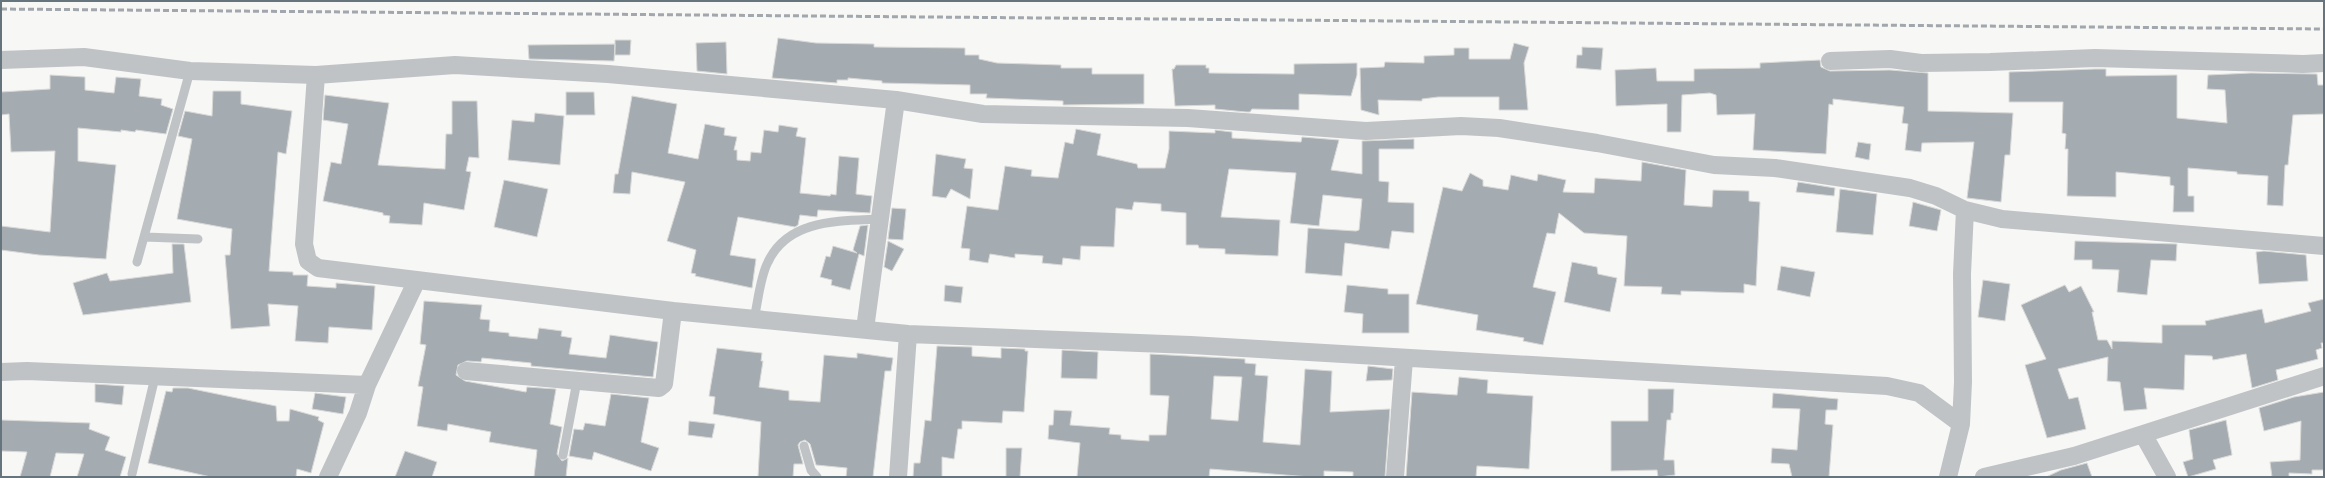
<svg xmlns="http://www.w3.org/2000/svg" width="2325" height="478" font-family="'IBM Plex Sans',sans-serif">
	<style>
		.building { fill: #a5acb1; stroke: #d9d9d7; fill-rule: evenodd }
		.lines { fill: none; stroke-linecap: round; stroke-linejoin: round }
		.lane { stroke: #bfc3c6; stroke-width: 9 }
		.street { stroke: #bfc3c6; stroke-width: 18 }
		.rail { stroke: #a1a7ac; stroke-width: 3; stroke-dasharray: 6 3; stroke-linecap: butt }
	</style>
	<rect width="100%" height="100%" fill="#f7f7f5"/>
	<path class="building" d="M778 38 816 43 874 44V47L965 48V55H979V59L997 63 1061 65V68H1092V74H1144V104L1063 105V101L986 98 987 94H970V85L882 83V81L848 78V80H837V83L772 78Z
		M615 40H631L630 55H615Z
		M726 42 727 74 697 71 696 43Z
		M1514 43 1529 47 1524 63 1528 110H1499V97H1438L1422 99V101L1378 100 1379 115 1361 110 1360 68 1384 67 1385 62 1424 63V56L1454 55V48H1469V59H1510Z
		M615 44 614 61 529 59 528 45Z
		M1582 47 1603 48 1601 70 1576 68 1577 55H1582Z
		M1820 60 1821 67 1830 71 1890 70 1928 73V111L2013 113 2010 155H2005L2001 202 1967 198 1974 142 1922 143 1921 152 1905 150 1908 124 1902 123 1904 107 1833 99V105L1829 104 1826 154 1753 150 1755 114 1717 115 1716 95 1710 93 1682 95 1681 132H1667V104L1616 106 1615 70 1656 68 1657 81H1694V69L1760 68V63Z
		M1357 63V75L1351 96 1299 94V110L1252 109 1250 112H1246L1215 109V105L1175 106 1172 69H1174L1176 65H1206V68H1209V73L1294 74V64Z
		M2095 69H2106V76L2177 75V118L2227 123 2225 90 2207 89 2208 75 2251 73 2317 74 2318 85H2324V114L2293 115 2288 165H2285L2283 206 2267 205 2268 176 2237 174V172L2188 168V196H2194V212H2173L2174 186 2170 185V177L2116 172V197L2067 196 2068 149H2065L2066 134 2062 133 2063 102H2009V72Z
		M50 75 85 77V90L114 93 116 77 141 79 139 96 162 99 161 105 173 109 166 134 136 130 135 132 121 130V132L78 128V161L116 165 106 259 39 255 1 250V226L50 232 55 151 11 152 9 114 1 115V92L50 89Z
		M213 91H241V104L292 111 286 154 278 152 269 271 293 272V275H308L307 286 336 288V283L375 286 372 330 329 327 328 343 295 341 298 306 268 304 270 326 231 329 225 255H230L232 229 177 219 192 139 178 136 185 111 212 116Z
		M566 92H594L595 115H566Z
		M325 95 389 103 378 165 445 169 446 134H452V101H477L479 158 469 157 466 171 471 172 464 210 424 203 422 225 389 223 390 216 383 215V213L323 201 331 162 341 164 348 124 323 120Z
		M632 96 677 104 668 153 698 159 705 124 725 128 724 135 737 137 734 150H737V160L750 161 751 152 761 153 764 130 778 132 779 125 798 128 796 136 806 138 800 193 830 196 831 194 836 195 839 156 859 158 856 194 872 196 870 213 818 210 817 217 800 215 798 225 795 227 738 217 730 255 756 259 752 288 695 276 696 274 691 273 696 250 667 241 685 182 632 172 630 194 613 193 615 174H618Z
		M535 113 564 116 560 165 508 160 512 120 534 122Z
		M1076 129 1101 134 1097 155 1137 164 1138 168H1165L1169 149V131L1215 133V130L1232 132V138L1301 142 1302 137 1339 140 1331 170 1362 174V141L1414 139V149H1379V181L1389 182 1388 202 1414 203V233L1392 231 1389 249 1345 243 1342 276 1305 273 1308 228 1356 231 1359 230 1362 199 1323 195 1319 226 1290 223 1296 173 1229 169 1221 217 1280 220 1278 256 1225 254V249L1199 248 1198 245H1186V213L1161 211V204L1134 202 1132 210 1116 208 1114 247 1081 246 1080 260 1063 258 1062 265 1042 263 1043 256 1015 254V258L990 254 988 263 969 260 970 249 961 248 967 206 998 210 1005 166 1032 170 1031 176 1058 178 1065 142 1073 144Z
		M1858 142 1871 144 1869 160 1855 157Z
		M936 154 966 159 964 168 973 169 970 199 951 189 946 198 932 196Z
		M1642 162 1686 170 1684 205 1712 207 1713 190 1749 191V201L1760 202 1756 286 1744 284V293L1681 291V295L1661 294 1662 287 1624 286 1627 236 1584 233 1559 213 1555 234 1547 233 1533 287 1556 292 1543 345 1523 341 1524 338 1476 330 1478 315 1416 304 1443 187 1462 191 1470 173 1483 180V186L1508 190 1511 175 1537 181 1538 174 1566 180 1563 192 1594 193 1595 178 1641 181Z
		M504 180 548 189 537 237 494 227Z
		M1798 182 1835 188 1834 196 1796 192Z
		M1840 189 1877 194 1873 235 1836 232Z
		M1913 202 1941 210 1937 231 1909 226Z
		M892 208 906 209 903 240 888 239Z
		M868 225 864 256 859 254 850 290 831 285 832 280 820 277 826 256 830 257 833 246 857 253 853 250 860 226Z
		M888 241 904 249 892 271 884 267Z
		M2075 241 2177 244 2176 261 2151 260 2147 295 2117 292 2119 270 2092 269V260H2074Z
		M172 244H184L191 302 83 315 73 283 107 273 110 281 173 273Z
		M2264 251 2306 255 2308 281 2259 284 2256 252Z
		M1572 262 1597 267 1598 274 1617 278 1610 312 1564 302Z
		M1781 266 1815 272 1810 297 1777 290Z
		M1983 280 2010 284 2005 321 1978 317Z
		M945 285 963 287 961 303 944 301Z
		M1347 285 1388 289V294H1409V333H1362L1363 314 1344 312Z
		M2065 285 2069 292 2081 286 2094 312H2092L2098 340H2107L2112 349V341L2162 343V325H2206L2205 321 2262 309 2265 323 2311 311 2308 303 2324 299V343H2321L2322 348 2316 350 2318 359 2276 370 2278 380 2252 388 2246 354 2213 360 2212 356 2185 355 2184 390 2144 388 2147 409 2124 411 2120 382 2107 381 2108 357 2058 369 2069 399 2078 397 2086 429 2047 438 2025 365 2046 359 2021 305Z
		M424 301 482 305 480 319 490 320 489 331 509 333V336L537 339 539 328 562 331 561 336 572 338 569 354 606 358 610 335 658 342 653 377 531 366V363L482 358 481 362 467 361 458 365 456 375 465 381 526 392 527 387 556 389 550 424 562 427 557 454 562 461 568 458 566 477H534L537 450 489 442 491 432 448 424 447 431 417 426 423 387 418 386 426 345 420 344Z
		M937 346 972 347V356L1001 358V348L1025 349V351H1028L1024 412 1003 411 1002 423 962 421V429H958L954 459 942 457V477H913L914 463H920L925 420 931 421Z
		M717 348 762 353 761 361H763L759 387 789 391V400L820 402 824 355 857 358V353L893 358 891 371H885L873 477H846L847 468 816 465 810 444 805 440 800 442 798 445 803 464H794L793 477H758L761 422 713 414 715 397 709 396Z
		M1062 350 1098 352 1097 379 1061 378Z
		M1150 354 1245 359V363L1256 364 1255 375 1268 376 1263 442 1300 445 1305 369 1332 371 1330 412 1390 409 1385 477H1353V472L1324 471V477H1310L1210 469 1209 477H1077L1080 443 1048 439 1049 425H1053L1054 410 1072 411 1070 425 1110 428 1109 434 1121 435V439L1149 441V435H1166L1169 396 1150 395ZM1214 376 1242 377 1238 421 1211 419Z
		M1368 366 1393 369 1392 380 1366 381Z
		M1459 377 1488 380 1487 393 1533 396 1529 469 1477 466 1476 477H1406L1412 392 1457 395Z
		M95 384 124 386 122 405 95 402Z
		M173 388H188L276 406 277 421H289L290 409 319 417 318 420 324 423 311 473 297 469 296 477H211L148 463 166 391 172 392Z
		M1648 389H1674L1673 413H1671V420H1667L1664 460H1674L1675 475 1658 477 1657 470 1611 471V421H1648Z
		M2324 392V470H2312V474L2289 473V477H2272L2270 462 2300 460 2301 421 2264 431 2259 408 2294 397Z
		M315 393 346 397 343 414 312 409Z
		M1773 393 1838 399 1837 410H1826L1825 424 1833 425 1829 477H1792L1789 464 1771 463 1772 448 1797 450 1800 409 1772 408Z
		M611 394 649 398 641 442 659 448 651 471 594 452 592 460 569 456 574 429 583 430 585 423 605 426Z
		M1 420 90 423 89 429 110 437 105 450 126 457 120 477H77L84 454 56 453 50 477H20L27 452 1 451Z
		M2226 420 2232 455 2213 460 2216 469 2188 477 2183 462 2193 459 2189 430Z
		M689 421 715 424 712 438 688 435Z
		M1006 448H1022L1020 477H1006Z
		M405 451 437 462 432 477H395Z
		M2087 463 2092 477H2046L2061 470Z"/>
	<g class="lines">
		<path class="lane" d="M145 237 198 239
			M137 262 190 71
			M754 319C758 302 760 277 768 262 788 219 839 221 879 219
			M804 446 811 470 817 477
			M563 455 577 381
			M132 474 155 377"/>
		<path class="street" d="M1 60 84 57 190 71 316 75 455 65 608 74 896 100 983 114 1188 118 1366 131 1461 126 1499 128 1597 143 1714 165 1775 168 1910 188 1936 196 1965 210 1962 274 1963 382 1961 424 1948 477
			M1830 61 1890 59 1921 63 1990 62 2095 58 2303 64 2324 63
			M316 75 304 244 308 261 318 268 673 311 908 334 1191 345 1887 386 1919 393 1961 424
			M1965 210 2002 219 2324 246
			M865 329 896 100
			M466 371 659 388 664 384 673 311
			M1 372 27 371 367 385
			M2143 434 2324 376
			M328 477 358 413 367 385 417 280
			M898 477 908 334
			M1395 477 1404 359
			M1984 477 2074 456 2143 434 2167 477"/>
		<path class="rail" d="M1 9 2324 29"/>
	</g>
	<rect width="2325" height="478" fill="none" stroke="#66747d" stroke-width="4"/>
</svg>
